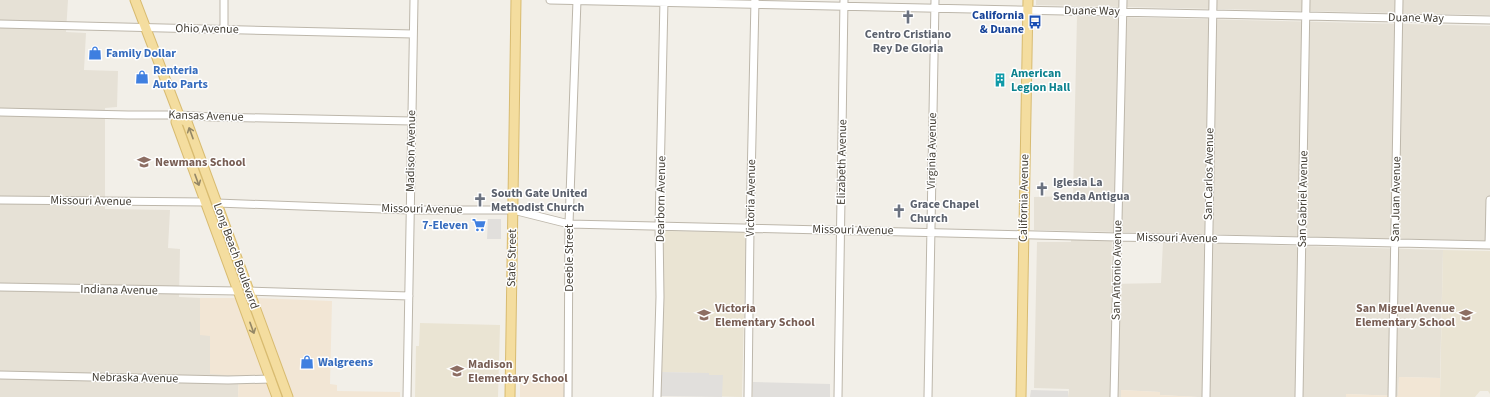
<svg xmlns="http://www.w3.org/2000/svg" width="1490" height="397" font-family="'Source Sans 3',sans-serif">
	<style>
		.residential { fill: #e6e1d6 }
		.commercial { fill: #f2e6d5 }
		.education { fill: #eae4d3 }
		.parking { fill: #e1dfdc }
		.lines { fill: none; stroke-linecap: round; stroke-linejoin: round }
		.minor-casing { stroke: #bdb7ab; stroke-width: 9 }
		.major-casing { stroke: #d8bb70; stroke-width: 11 }
		.minor { stroke: #fff; stroke-width: 7 }
		.major { stroke: #f4dd9f; stroke-width: 9 }
		.oneway { stroke: #948766 }
		.labels { text-anchor: middle; dominant-baseline: central; stroke-width: 3; stroke-linejoin: round; paint-order: stroke }
		.street-label { font-size: 12px; fill: #454037; stroke: #fff }
		.transit-label { font-size: 12px; font-weight: bold; fill: #164399; stroke: #fff; text-anchor: end }
		.worship-label { font-size: 12px; font-weight: bold; fill: #5b616d; stroke: #fff; text-anchor: start }
		.shop-label { font-size: 12px; font-weight: bold; fill: #366cbe; stroke: #fff; text-anchor: start }
		.culture-label { font-size: 12px; font-weight: bold; fill: #0d838f; stroke: #fff; text-anchor: start }
		.education-label { font-size: 12px; font-weight: bold; fill: #785e54; stroke: #fff; text-anchor: start }
	</style>
	<rect width="100%" height="100%" fill="#f2efe8"/>
	<path class="residential" d="M0 0H68L66 32 86 33 84 70 118 71 117 107 105 108V209L170 210 168 248 180 249 179 297 200 298V335H210V373L239 375 238 397H0Z
		M1036 0H1490V15L1036 5Z
		M1077 16 1490 26V241L1034 230V197L1073 196Z
		M1071 240H1112L1111 284 1161 283 1163 242 1443 250 1440 378 1399 377 1398 396 1346 394V397H1198L1160 395V392L1121 390V397H1068L1069 389 1034 388 1037 242H1071Z"/>
	<path class="commercial" d="M200 298H255L332 301 330 384 337 385V391L400 392V397H238L239 376 210 374V336L200 335Z
		M1399 377 1440 378V397H1346V394L1398 396Z
		M520 380 564 381V397H520Z
		M1121 390 1160 392V395L1198 397H1121Z"/>
	<path class="education" d="M663 231 746 232 742 397 701 396V373L662 372Z
		M1443 250 1490 251V394L1488 391H1480L1475 397H1440Z
		M420 323 500 325 498 397H415L416 346H419Z"/>
	<path class="parking" d="M488 219H501V239H487Z
		M662 372 709 373V375H723L722 397 661 396Z
		M753 382 830 384V397H753Z
		M1031 390 1068 391V397H1030Z"/>
	<g class="lines">
		<g class="minor-casing">
			<path id="minor" d="M550 0 1490 20
				M0 24 413 34
				M224 29V0
				M0 112 128 115H179L212 117 412 121
				M0 200 205 202
				M217 203 410 210H513L569 224 1117 237 1490 245
				M1489 245 1490 200
				M0 287 238 291
				M249 291 409 296
				M0 375 228 380 271 379
				M407 397 414 0
				M568 397 569 224 577 0
				M657 397 660 297 659 226 664 0
				M748 397 750 228 755 0
				M838 397 844 0
				M928 397 935 0
				M1114 397 1123 0
				M1206 397 1213 0
				M1299 397 1306 0
				M1392 397 1399 0"/>
		</g>
		<g class="major-casing">
			<path id="major" d="M135 0 180 118 187 122 288 397
				M180 118 176 122 277 397
				M510 397 516 0
				M1021 397 1028 0"/>
		</g>
		<use href="#minor" class="minor"/>
		<use href="#major" class="major"/>
	</g>
	<defs><path id="oneway-shaft" d="M-6 0H5M1.5-3L5.5 0L1.5 3" fill="none" stroke-width="1.6" stroke-linecap="round" stroke-linejoin="round"/></defs>
	<g class="oneway">
		<use href="#oneway-shaft" transform="translate(191 133) rotate(-110)"/>
		<use href="#oneway-shaft" transform="translate(197 180) rotate(70)"/>
		<use href="#oneway-shaft" transform="translate(252 328) rotate(70)"/>
	</g>
	<defs>
		<g id="church-bare" transform="scale(1.08)"><path d="M-1.2-6h2.4v3.5h3.3v2.4h-3.3V6h-2.4V-.1h-3.3v-2.4h3.3Z" fill="#6b7280" stroke="#fff" stroke-width="2.5" paint-order="stroke"/></g>
		<g id="bus-bare" transform="scale(1.08)"><path d="M-5-6H5V4H4V6H2V4H-2V6H-4V4H-5ZM-3.5-4V0h7V-4ZM-3.5 1.2v1.5H-2V1.2ZM2 1.2v1.5H3.5V1.2Z" fill="#1a4fb4" stroke="#fff" stroke-width="2.5" paint-order="stroke"/></g>
		<g id="shop-bare" transform="scale(1.08)"><path d="M-5-2.5h2.3a2.7 3.5 0 0 1 5.4 0H5L5.5 6h-11ZM-1.5-2.5h3a1.5 2.3 0 0 0-3 0Z" fill="#3f7fe0" stroke="#fff" stroke-width="2.5" paint-order="stroke"/></g>
		<g id="building-bare" transform="scale(1.08)"><path d="M-4-6H4V6H1V3H-1V6H-4ZM-2.5-4.3h1.7v1.8h-1.7ZM.8-4.3h1.7v1.8H.8ZM-2.5-1h1.7V.8h-1.7ZM.8-1h1.7V.8H.8Z" fill="#0f9aa8" stroke="#fff" stroke-width="2.5" paint-order="stroke"/></g>
		<g id="school-bare" transform="scale(1.08)"><path d="M0-5L7-2L0 1L-7-2ZM-4 1L0 2.5L4 1V4Q0 6-4 4Z" fill="#8d6e63" stroke="#fff" stroke-width="2.5" paint-order="stroke"/></g>
		<g id="supermarket-bare" transform="scale(1.08)"><path d="M-6-5.5h2.5l.6 2H6L4.5 2H-2.5L-4.4-4H-6ZM-1.5 3.2a1.3 1.3 0 1 0 .1 0ZM3 3.2a1.3 1.3 0 1 0 .1 0Z" fill="#3f7fe0" stroke="#fff" stroke-width="2.5" paint-order="stroke"/></g>
	</defs>
	<g fill-rule="evenodd">
		<use href="#church-bare" x="908" y="17"/>
		<use href="#bus-bare" x="1035" y="22"/>
		<use href="#shop-bare" x="95" y="53"/>
		<use href="#shop-bare" x="142" y="77"/>
		<use href="#building-bare" x="1000" y="80"/>
		<use href="#school-bare" x="144" y="162"/>
		<use href="#church-bare" x="1042" y="189"/>
		<use href="#church-bare" x="480" y="200"/>
		<use href="#church-bare" x="899" y="211"/>
		<use href="#supermarket-bare" x="479" y="225"/>
		<use href="#school-bare" x="704" y="315"/>
		<use href="#school-bare" x="1466" y="315"/>
		<use href="#shop-bare" x="307" y="362"/>
		<use href="#school-bare" x="457" y="371"/>
	</g>
	<g class="labels">
		<g class="street-label">
			<text transform="translate(1092 11) rotate(1)">Duane Way</text>
			<text transform="translate(1416 18) rotate(1)">Duane Way</text>
			<text transform="translate(207 29) rotate(1)">Ohio Avenue</text>
			<text transform="translate(206 116) rotate(2)">Kansas Avenue</text>
			<text transform="translate(411 151) rotate(-89)">Madison Avenue</text>
			<text transform="translate(932 151) rotate(-89)">Virginia Avenue</text>
			<text transform="translate(842 162) rotate(-89)">Elizabeth Avenue</text>
			<text transform="translate(1209 174) rotate(-89)">San Carlos Avenue</text>
			<text transform="translate(751 198) rotate(-89)">Victoria Avenue</text>
			<text transform="translate(1024 198) rotate(-89)">California Avenue</text>
			<text transform="translate(661 199) rotate(-89)">Dearborn Avenue</text>
			<text transform="translate(1303 199) rotate(-89)">San Gabriel Avenue</text>
			<text transform="translate(1396 199) rotate(-89)">San Juan Avenue</text>
			<text transform="translate(91 201) rotate(1)">Missouri Avenue</text>
			<text transform="translate(422 209) rotate(1)">Missouri Avenue</text>
			<text transform="translate(853 230) rotate(1)">Missouri Avenue</text>
			<text transform="translate(1177 238) rotate(1)">Missouri Avenue</text>
			<text transform="translate(236 256) rotate(70)">Long Beach Boulevard</text>
			<text transform="translate(512 258) rotate(-89)">State Street</text>
			<text transform="translate(569 258) rotate(-90)">Deeble Street</text>
			<text transform="translate(1117 270) rotate(-89)">San Antonio Avenue</text>
			<text transform="translate(119 290) rotate(1)">Indiana Avenue</text>
			<text transform="translate(135 378) rotate(1)">Nebraska Avenue</text>
		</g>
		<g class="transit-label">
			<text x="1024" y="15">California<tspan x="1024" dy="14">&amp; Duane</tspan></text>
		</g>
		<g class="worship-label">
			<text x="908" y="34" text-anchor="middle">Centro Cristiano<tspan x="908" dy="14">Rey De Gloria</tspan></text>
			<text x="1053" y="182">Iglesia La<tspan x="1053" dy="14">Senda Antigua</tspan></text>
			<text x="491" y="193">South Gate United<tspan x="491" dy="14">Methodist Church</tspan></text>
			<text x="910" y="204">Grace Chapel<tspan x="910" dy="14">Church</tspan></text>
		</g>
		<g class="shop-label">
			<text x="106" y="53">Family Dollar</text>
			<text x="153" y="70">Renteria<tspan x="153" dy="14">Auto Parts</tspan></text>
			<text x="468" y="225" text-anchor="end">7-Eleven</text>
			<text x="318" y="362">Walgreens</text>
		</g>
		<g class="culture-label">
			<text x="1011" y="73">American<tspan x="1011" dy="14">Legion Hall</tspan></text>
		</g>
		<g class="education-label">
			<text x="155" y="162">Newmans School</text>
			<text x="715" y="308">Victoria<tspan x="715" dy="14">Elementary School</tspan></text>
			<text x="1455" y="308" text-anchor="end">San Miguel Avenue<tspan x="1455" dy="14">Elementary School</tspan></text>
			<text x="468" y="364">Madison<tspan x="468" dy="14">Elementary School</tspan></text>
		</g>
	</g>
</svg>
